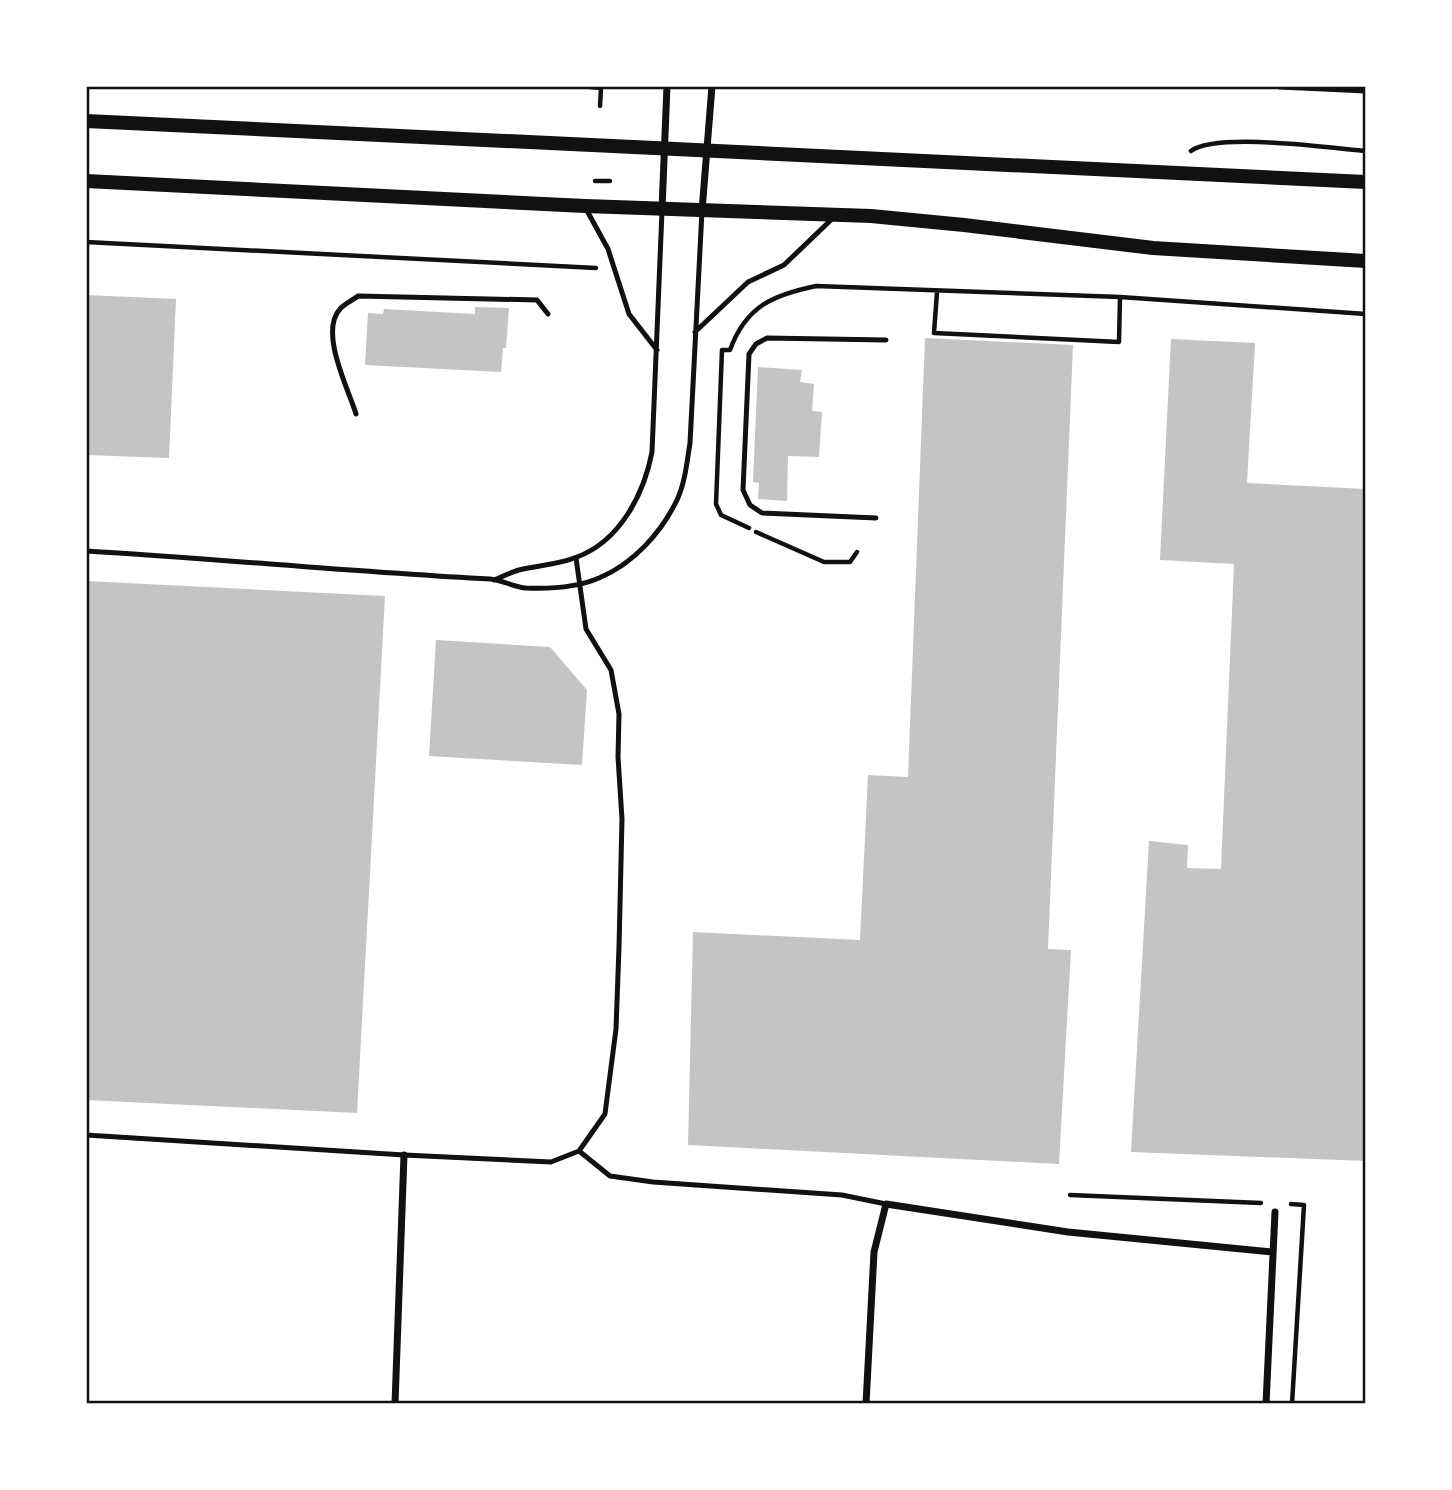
<svg xmlns="http://www.w3.org/2000/svg" width="1452" height="1490" font-family="'Sofia Sans Condensed',sans-serif">
	<style>
		.building { fill: #c4c4c4 }
		.lines { fill: none; stroke-linecap: round; stroke-linejoin: round }
		.path { stroke: #111; stroke-width: 4.5 }
		.service { stroke: #111; stroke-width: 5 }
		.minor { stroke: #111; stroke-width: 7 }
		.secondary { stroke: #111; stroke-width: 14 }
		.neatline { fill: none; stroke: #111; stroke-width: 2.5 }
	</style>
	<rect width="100%" height="100%" fill="#fff"/>
	<path class="building" d="M86 295 176 299 169 458 86 455Z
		M475 307 509 308 506 348H503L501 372 365 365 368 313 383 314 384 309 475 314Z
		M925 338 1073 345 1048 949 1071 950 1059 1164 688 1145 693 932 860 940 868 775 908 777Z
		M1171 339 1255 343 1247 483 1366 489V1161L1131 1152 1149 841 1188 845 1187 868 1221 869 1234 564 1160 560Z
		M758 367 802 370 800 382 814 384 812 411 822 412 819 457 788 456 787 501 758 499 759 483 753 482Z
		M86 581 385 596 357 1113 86 1100Z
		M436 640 550 647 587 690 582 765 429 756Z"/>
	<g class="lines">
		<path class="path" d="M580 86 601 88 600 106
			M1191 151C1216 132 1331 148 1366 151
			M595 181H610
			M86 242 596 268
			M937 292 934 333 1119 342 1120 297
			M749 528 721 515 716 504 722 350H730C746 306 773 295 816 286L1120 297 1366 314
			M756 532 824 562H850L857 552
			M1070 1195 1261 1203
			M1291 1204 1304 1205 1292 1404"/>
		<path class="service" d="M585 207 608 249 629 314 657 350
			M695 332 748 282 784 265 834 217
			M356 414C348 388 319 332 340 309 344 304 353 300 358 296L537 300 548 314
			M876 518 762 513 750 505 743 490 749 354 756 344 767 338 886 340
			M86 551C221 559 355 572 490 579 502 580 514 587 526 588 549 589 578 587 599 578 633 564 661 533 677 500 685 483 687 462 690 443L702 211
			M494 580C502 577 511 572 519 570 538 565 558 565 577 557 620 541 644 494 652 452L662 211
			M86 1135 404 1155 551 1162 579 1151 605 1114 606 1106 616 1029 619 947 622 819 618 757 619 714 611 670 586 629 576 558
			M579 1151 610 1176 653 1182 842 1195 886 1204"/>
		<path class="minor" d="M1280 86 1366 90
			M662 209 667 86
			M702 211 712 86
			M395 1404 404 1155
			M866 1404 874 1252 886 1204 1068 1232 1273 1252
			M1266 1404 1275 1212"/>
		<path class="secondary" d="M86 121 1366 182
			M86 181 585 206 871 216 964 225 1153 248 1366 261"/>
	</g>
	<rect width="1452" height="1490" fill="none" stroke="#ffffff" stroke-width="175"/>
	<rect x="88" y="88" width="1276" height="1314" class="neatline"/>
</svg>
